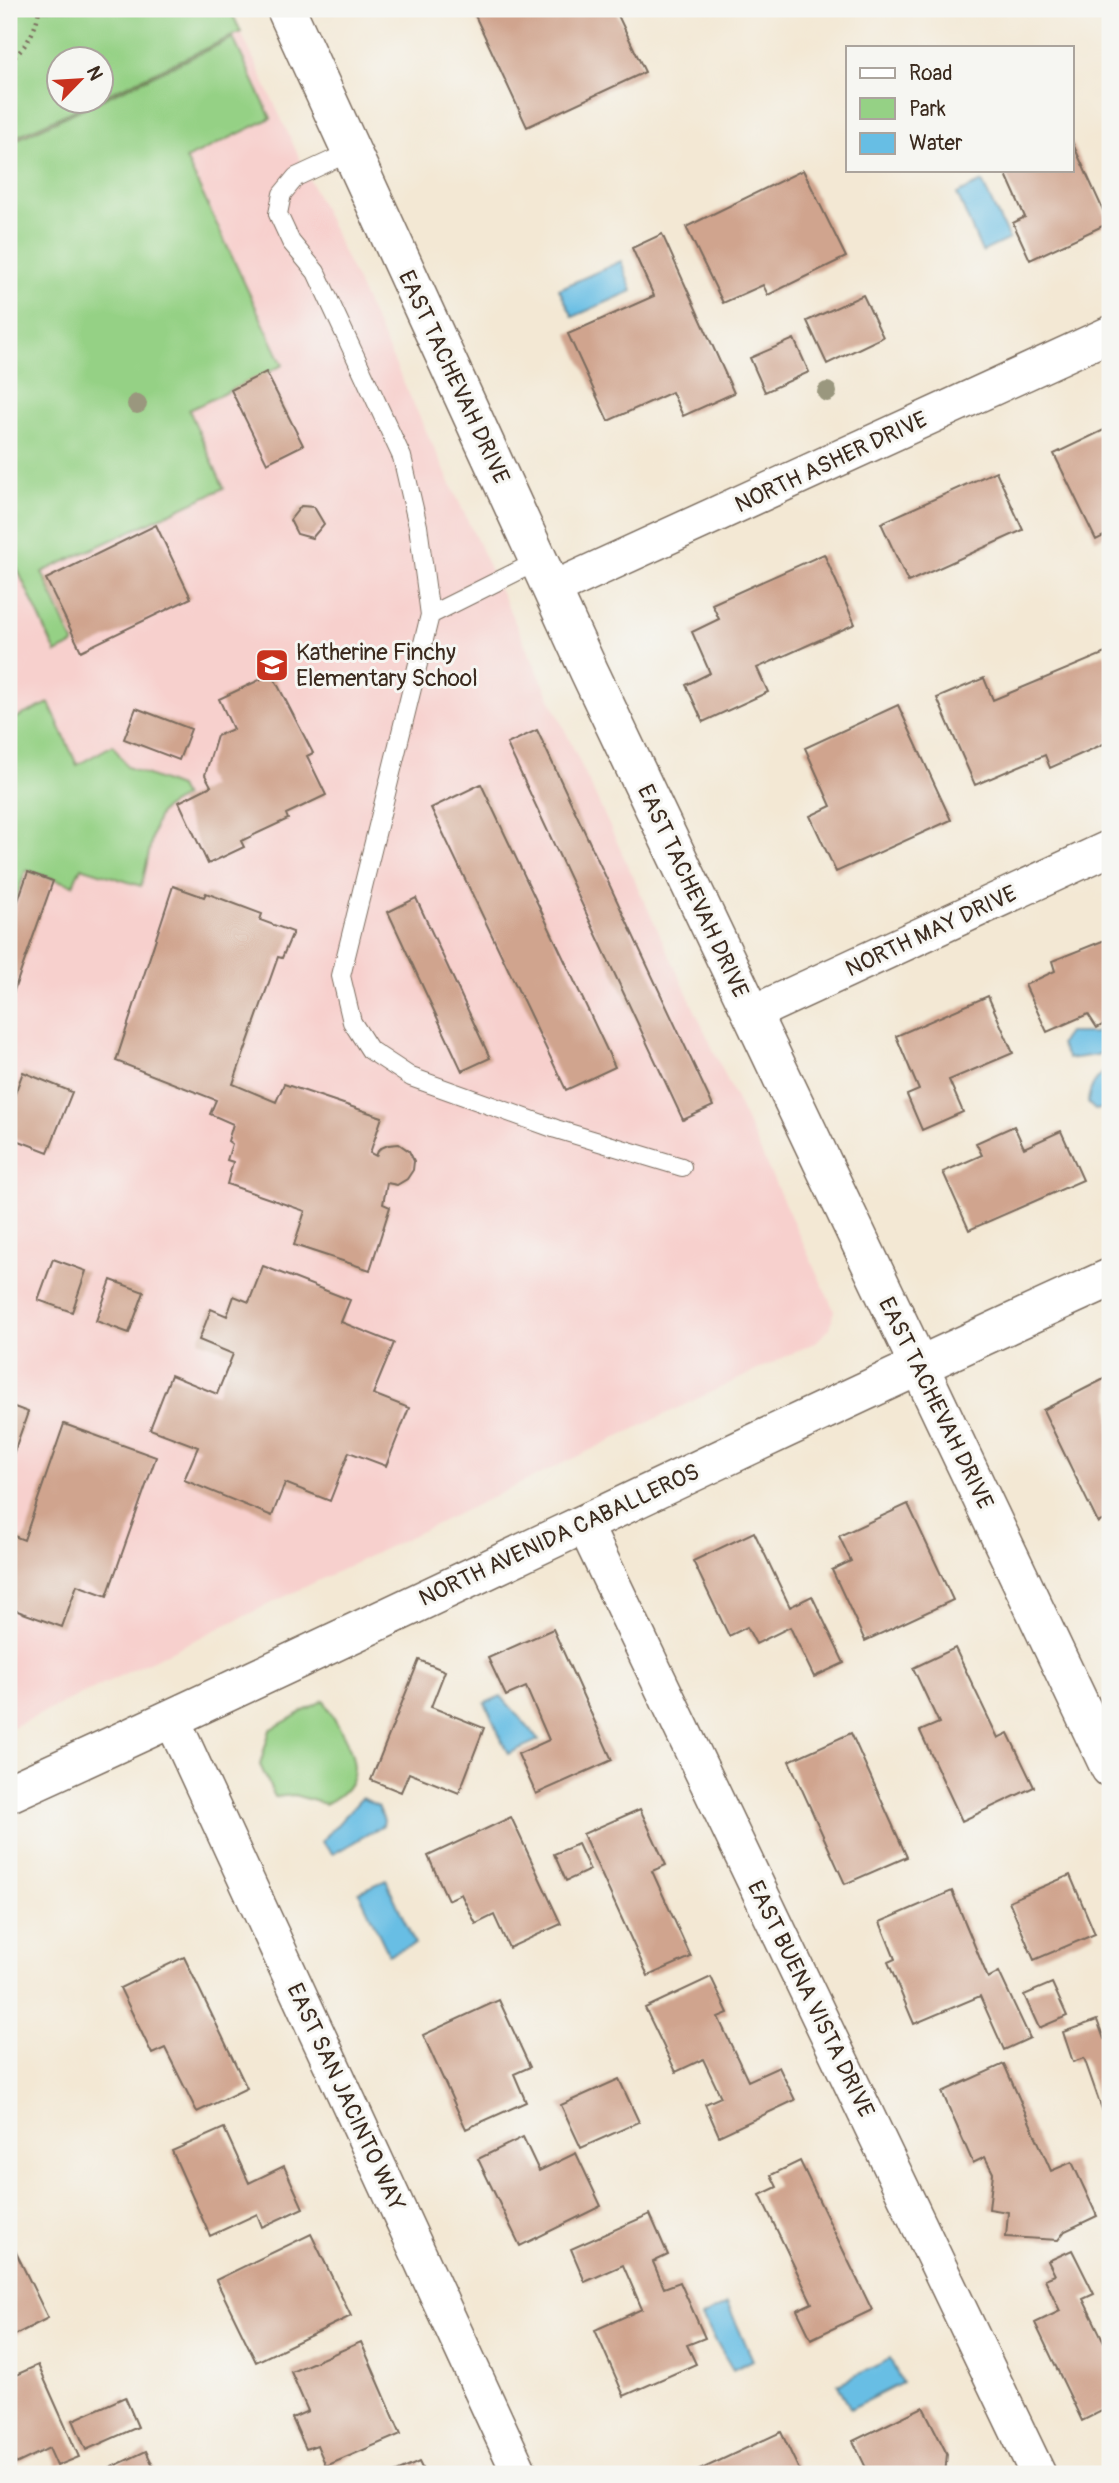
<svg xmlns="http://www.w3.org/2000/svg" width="1119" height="2483" font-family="Pangolin,sans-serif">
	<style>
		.built { fill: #f7d0cd }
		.green { fill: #95d185; stroke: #687e52; stroke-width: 2 }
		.water { fill: #67bee4; stroke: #517481; stroke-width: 2 }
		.building { fill: #d0a48e }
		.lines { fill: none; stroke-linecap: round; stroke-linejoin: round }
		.service-casing { stroke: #7b6c5e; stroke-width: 20 }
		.minor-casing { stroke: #7b6c5e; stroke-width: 38 }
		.tertiary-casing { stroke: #7b6c5e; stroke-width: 41 }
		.path { stroke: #7b6c5e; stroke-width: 4.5; stroke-dasharray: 2 5; stroke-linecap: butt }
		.service { stroke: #fff; stroke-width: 18 }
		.minor { stroke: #fff; stroke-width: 35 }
		.tertiary { stroke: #fff; stroke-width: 38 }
		.tree { fill: #9a977e }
		.labels { text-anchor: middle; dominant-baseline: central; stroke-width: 6; stroke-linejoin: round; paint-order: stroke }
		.street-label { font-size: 23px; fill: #3b2a1e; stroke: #f6f6f2 }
		.poi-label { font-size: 23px; fill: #3b2a1e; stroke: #f6f6f2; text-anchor: start }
	</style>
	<rect width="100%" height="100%" fill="#f6f6f2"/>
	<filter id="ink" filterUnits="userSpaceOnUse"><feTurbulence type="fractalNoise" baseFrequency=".0143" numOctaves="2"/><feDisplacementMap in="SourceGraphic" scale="14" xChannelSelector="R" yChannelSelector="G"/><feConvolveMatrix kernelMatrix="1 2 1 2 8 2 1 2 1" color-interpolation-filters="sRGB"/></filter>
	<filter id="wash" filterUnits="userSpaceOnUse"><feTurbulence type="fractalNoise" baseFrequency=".00686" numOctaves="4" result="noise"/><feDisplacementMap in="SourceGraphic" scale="28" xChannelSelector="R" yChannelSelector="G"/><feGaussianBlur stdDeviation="1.57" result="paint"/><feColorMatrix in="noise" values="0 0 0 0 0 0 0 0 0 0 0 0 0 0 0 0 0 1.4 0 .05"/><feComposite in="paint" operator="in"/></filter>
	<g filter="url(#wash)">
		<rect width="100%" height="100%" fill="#f3e8d4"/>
		<path class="built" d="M241 32 834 1310 830 1328 816 1342 9 1729V140L92 102H102V97Z"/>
		<path class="green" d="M9 9H230L241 32 102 97V60H60V102H92L9 140Z
			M233 38 271 118 186 159 283 365 189 410 224 488 42 572 74 644 56 653 9 551V143Z
			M49 703 77 765 113 745 127 767 179 787 184 797C177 801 166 806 161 812 152 823 148 867 141 886L81 867 73 885 26 870 11 913 9 721Z
			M324 1700C343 1738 380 1778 325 1804L294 1795 275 1797 260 1765 270 1730Z"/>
		<path class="water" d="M982 182 1009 239 982 252 957 194Z
			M621 261 632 291 573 317 559 289Z
			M1110 1024V1049L1097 1055 1068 1059 1060 1044 1068 1033H1094Z
			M1110 1067V1100L1105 1108 1095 1110 1088 1103C1089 1086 1097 1077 1110 1067Z
			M501 1696 539 1740 508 1754 485 1703Z
			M362 1798 378 1806 384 1820 383 1825 333 1854 321 1842Z
			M386 1880 415 1944 389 1955 359 1892Z
			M727 2303 753 2360 733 2370 702 2317Z
			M890 2359 902 2383 850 2409 838 2384Z"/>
		<g id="blocks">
			<path class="building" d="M472 9H615L645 72 527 127Z
				M1072 142 1109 223 1030 260 1013 223 1025 217 1004 170H1072Z
				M803 170 846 257 768 295 763 285 723 303 686 227Z
				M662 234 734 393 683 416 672 392 608 421 568 334 654 296 632 248Z
				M863 295 883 337 827 364 807 321Z
				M794 339 809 372 765 392 750 358Z
				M266 372 303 445 267 463 231 390Z
				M1110 427V533L1096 540 1054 454Z
				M996 471 1023 530 908 582 881 523Z
				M301 506 314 507 324 524 312 538 297 534 290 520Z
				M156 525 191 598 81 651 46 579Z
				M824 554 855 624 757 668 768 692 703 722 686 685 710 673 692 632 719 619 712 604Z
				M1105 653 1110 666V741L1050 768 1045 755 975 785 937 698 984 678 993 700Z
				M272 674 313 753 307 756 326 795 286 814 288 819 241 841 244 847 208 864 179 802 211 786 205 775 217 736 233 729 219 699Z
				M898 705 951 820 836 872 810 816 831 806 805 748Z
				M136 708 191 729 179 760 124 739Z
				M537 730 713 1106 683 1120 507 744Z
				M481 784 615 1067 566 1090 431 808Z
				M28 872 53 881 12 996 9 995V926Z
				M173 886 204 897 206 893 262 914 260 920 293 932 282 958 278 957 233 1084 276 1102 284 1084 382 1117 370 1153 376 1156 379 1149 388 1145 399 1144 409 1151 414 1161 413 1170 407 1179 397 1185 387 1183 383 1204 390 1207 370 1270 294 1245 305 1211 227 1184 233 1162 227 1160 232 1144 228 1141 233 1124 210 1114 216 1100 116 1061Z
				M416 898 490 1058 462 1071 388 912Z
				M1110 938V1021L1097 1028 1088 1014 1047 1032 1025 985 1055 971 1052 961Z
				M988 996 1013 1053 949 1080 963 1112 922 1130 907 1095 919 1090 896 1036Z
				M23 1072 72 1092 48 1152 9 1137V1110Z
				M1014 1126 1024 1148 1061 1131 1083 1180 969 1230 943 1172 982 1155 976 1143Z
				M53 1259 86 1271 72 1312 38 1300Z
				M263 1266 350 1300 341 1322 394 1343 373 1394 409 1408 386 1466 349 1452 330 1501 285 1483 272 1516 184 1480 198 1447 150 1429 171 1375 217 1394 233 1354 199 1340 211 1309 227 1316 234 1296 249 1302Z
				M111 1280 144 1292 129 1333 96 1321Z
				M1110 1376V1517L1098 1523 1043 1410Z
				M9 1405 28 1412 9 1466Z
				M64 1424 156 1457 107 1596 77 1585 62 1627 9 1608V1534L24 1540Z
				M908 1504 953 1600 865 1641 832 1570 851 1561 839 1536Z
				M754 1532 790 1607 812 1596 844 1663 814 1677 790 1627 756 1644 747 1627 729 1636 693 1561Z
				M553 1629 612 1760 536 1794 518 1754 549 1740 526 1687 506 1696 488 1658Z
				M955 1648 998 1738 1008 1733 1034 1787 962 1821 920 1731 939 1723 913 1668Z
				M419 1660 445 1671 431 1707 484 1728 459 1793 409 1773 401 1792 371 1780Z
				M851 1733 907 1857 845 1884 789 1761Z
				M640 1809 666 1865 652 1871 691 1957 648 1976 583 1834Z
				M511 1817 561 1924 509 1948 494 1915 476 1924 461 1894 448 1900 428 1856Z
				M578 1844 590 1870 566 1881 554 1854Z
				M1070 1875 1095 1934 1034 1960 1009 1901Z
				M952 1891 988 1978 999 1972 1030 2038 1004 2050 980 1996 914 2024 888 1962 895 1959 880 1922Z
				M184 1957 247 2088 197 2112 165 2048 152 2054 120 1988Z
				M711 1977 728 2013 718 2017 748 2081 779 2067 795 2100 719 2136 705 2104 721 2097 703 2059 676 2072 645 2008Z
				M1052 1983 1067 2016 1039 2028 1024 1995Z
				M499 2000 530 2067 514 2074 526 2102 466 2129 423 2035Z
				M1097 2020 1104 2039 1110 2037V2132L1084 2058 1073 2062 1063 2032Z
				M1004 2064 1051 2171 1072 2162 1097 2216 1065 2231 1058 2240 1006 2237 1008 2212 989 2209 993 2173 985 2157 973 2163 942 2092Z
				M619 2079 639 2122 581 2148 561 2105Z
				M224 2128 249 2183 284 2166 303 2208 262 2227 257 2214 210 2236 172 2151Z
				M523 2137 539 2171 576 2153 601 2206 520 2246 478 2159Z
				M800 2161 872 2310 811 2339 797 2310 812 2303 760 2195 777 2187 771 2175Z
				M650 2214 668 2255 653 2262 664 2288 680 2282 705 2338 687 2345 696 2364 624 2396 595 2330 642 2309 623 2265 585 2282 571 2249Z
				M311 2234 351 2316 256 2362 216 2280Z
				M9 2238 48 2318 9 2338Z
				M1072 2250 1094 2294 1083 2299 1104 2342 1110 2339V2407L1082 2421 1035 2323 1060 2311 1045 2279 1055 2275 1048 2261Z
				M361 2342 401 2434 326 2466 317 2445 306 2449 292 2418 308 2411 291 2372Z
				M38 2365 79 2457 57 2466 49 2448 16 2464 9 2448V2378Z
				M125 2397 138 2427 86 2450 73 2420Z
				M923 2407 947 2454 945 2474H869L853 2441Z
				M781 2432 801 2474H691Z
				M146 2451 157 2474H97Z
				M419 2462 425 2474H392Z"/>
		</g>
	</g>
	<g filter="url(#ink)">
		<use href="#blocks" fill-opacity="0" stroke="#7b6c5e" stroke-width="2"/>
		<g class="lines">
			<g class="service-casing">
				<path id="service" d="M350 152 296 177 282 194 278 214 291 242 316 272 402 457 418 526 430 615 538 561
					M430 615 341 976 352 1022 370 1050 411 1077 556 1129 682 1167"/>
			</g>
			<g class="minor-casing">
				<path id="minor" d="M551 590 1110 334
					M751 1014 1110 848
					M584 1524 1038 2474
					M172 1719 520 2474"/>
			</g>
			<g class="tertiary-casing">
				<path id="tertiary" d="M286 9 589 671 1110 1768
					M9 1793C378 1626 741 1445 1110 1278"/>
			</g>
			<path class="path" d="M9 61C25 50 37 29 39 9"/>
			<use href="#service" class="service"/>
			<use href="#minor" class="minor"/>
			<use href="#tertiary" class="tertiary"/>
		</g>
		<g class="tree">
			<circle cx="827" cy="392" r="10"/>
			<circle cx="137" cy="404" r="10"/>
		</g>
	</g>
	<defs>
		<g id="school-square" transform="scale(1.75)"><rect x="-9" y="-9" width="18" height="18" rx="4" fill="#c8321e" stroke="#f6f6f2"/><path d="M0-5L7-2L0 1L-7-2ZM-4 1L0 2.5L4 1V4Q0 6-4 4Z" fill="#fff"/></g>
	</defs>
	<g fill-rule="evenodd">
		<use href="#school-square" x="272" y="665"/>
	</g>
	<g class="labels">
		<g class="street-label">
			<text transform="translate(454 377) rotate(65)">EAST TACHEVAH DRIVE</text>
			<text transform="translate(831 462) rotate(-25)">NORTH ASHER DRIVE</text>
			<text transform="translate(693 891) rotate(65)">EAST TACHEVAH DRIVE</text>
			<text transform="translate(931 931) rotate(-25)">NORTH MAY DRIVE</text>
			<text transform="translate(936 1403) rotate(64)">EAST TACHEVAH DRIVE</text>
			<text transform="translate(559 1535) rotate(-25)">NORTH AVENIDA CABALLEROS</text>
			<text transform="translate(811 1999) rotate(64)">EAST BUENA VISTA DRIVE</text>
			<text transform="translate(346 2097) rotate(65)">EAST SAN JACINTO WAY</text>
		</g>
		<g class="poi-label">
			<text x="296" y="652">Katherine Finchy<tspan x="296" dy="26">Elementary School</tspan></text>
		</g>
	</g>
	<rect width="1119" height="2483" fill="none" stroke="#f6f6f2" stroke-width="35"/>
	<rect x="846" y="46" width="228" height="126" fill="#f6f6f2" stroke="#aba49d" stroke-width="2"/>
	<rect x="860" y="68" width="35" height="10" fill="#ffffff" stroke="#aba49d" stroke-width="2"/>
	<text x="909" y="80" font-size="21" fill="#3b2a1e">Road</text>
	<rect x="860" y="98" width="35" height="21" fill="#95d185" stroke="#aba49d" stroke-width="2"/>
	<text x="909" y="116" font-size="21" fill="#3b2a1e">Park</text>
	<rect x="860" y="133" width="35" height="21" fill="#67bee4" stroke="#aba49d" stroke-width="2"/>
	<text x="909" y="150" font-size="21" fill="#3b2a1e">Water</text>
	<g transform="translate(80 80) rotate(65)"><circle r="33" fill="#f6f6f2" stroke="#aba49d" stroke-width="2"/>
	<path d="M0-5L12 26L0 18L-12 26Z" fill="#c8321e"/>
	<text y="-10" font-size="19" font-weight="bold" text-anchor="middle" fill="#3b2a1e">N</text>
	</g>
</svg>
